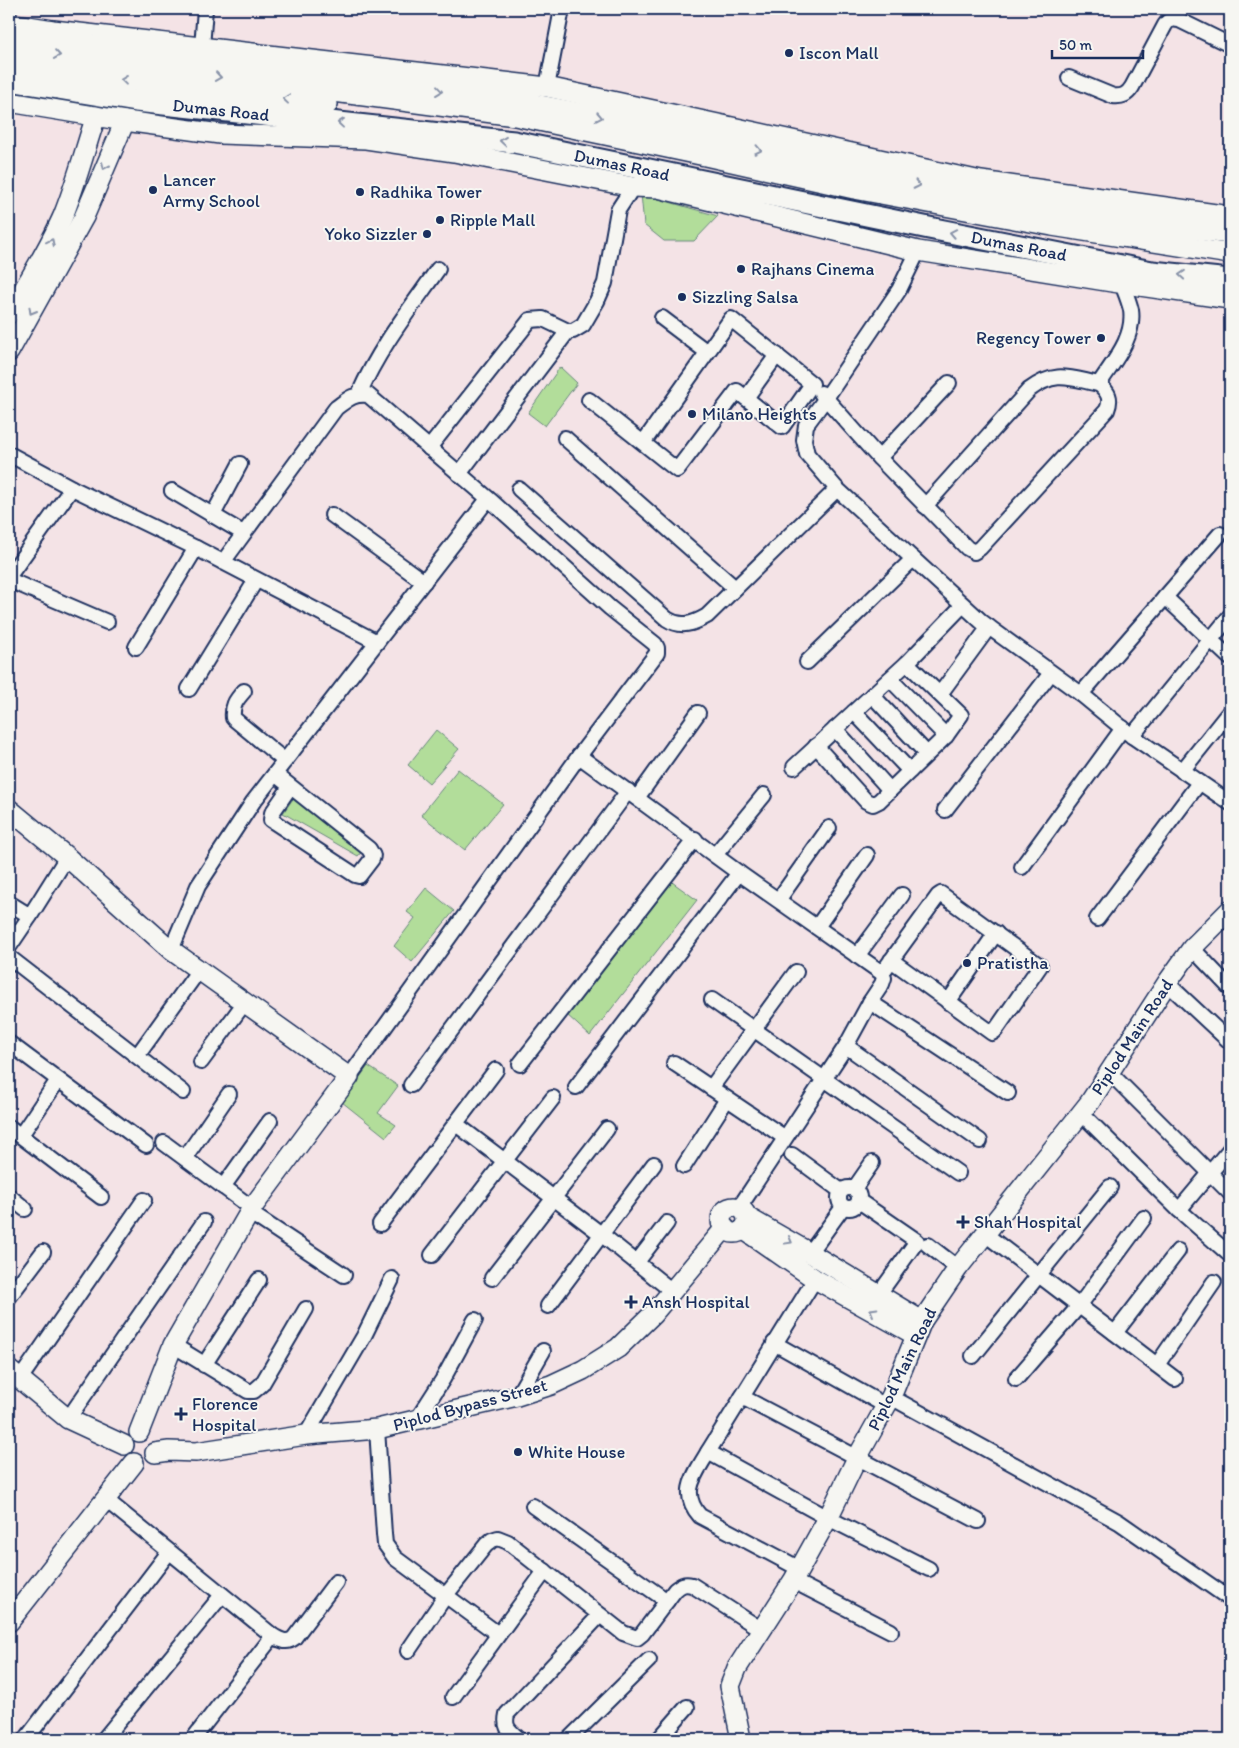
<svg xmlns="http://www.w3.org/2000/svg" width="1239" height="1748" viewBox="0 0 1239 1748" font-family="Itim,sans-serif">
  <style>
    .green { fill: #b2dd9a; stroke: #66867c }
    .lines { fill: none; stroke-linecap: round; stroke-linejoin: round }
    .street-casing { stroke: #1b2f5e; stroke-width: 18 }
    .secondary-casing { stroke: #1b2f5e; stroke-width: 22 }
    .primary-casing { stroke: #1b2f5e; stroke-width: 25 }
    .street { stroke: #f6f6f2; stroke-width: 14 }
    .secondary { stroke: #f6f6f2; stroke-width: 19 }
    .primary { stroke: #f6f6f2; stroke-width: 21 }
    .oneway { stroke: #8892a8 }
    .poi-dot { fill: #1b2f5e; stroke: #f6f6f2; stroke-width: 2 }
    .labels { text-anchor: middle; stroke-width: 4; stroke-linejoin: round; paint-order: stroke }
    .poi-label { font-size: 18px; fill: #1b2f5e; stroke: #f6f6f2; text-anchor: start }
    .street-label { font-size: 18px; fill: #1b2f5e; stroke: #f6f6f2 }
  </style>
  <rect width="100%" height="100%" fill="#f4e3e6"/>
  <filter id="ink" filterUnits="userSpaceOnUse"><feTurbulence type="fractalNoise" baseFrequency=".02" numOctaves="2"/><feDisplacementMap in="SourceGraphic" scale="10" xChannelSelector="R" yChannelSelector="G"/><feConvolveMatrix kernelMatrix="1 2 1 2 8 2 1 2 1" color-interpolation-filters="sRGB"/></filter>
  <g filter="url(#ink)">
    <g class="green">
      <polygon points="641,194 718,216 694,241 664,241 644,225"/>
      <polygon points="560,367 577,383 545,426 528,413"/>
      <polygon points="436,730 459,749 429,783 408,765"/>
      <polygon points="458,769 503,804 465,850 421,815"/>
      <polygon points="295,796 368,844 358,856 283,813"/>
      <polygon points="672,882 697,900 590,1036 566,1014"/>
      <polygon points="426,888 454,911 412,962 394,946 415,918 407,912"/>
      <polygon points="368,1066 398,1086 378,1113 396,1125 386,1137 342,1102"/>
    </g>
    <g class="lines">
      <g class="street-casing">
        <g id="street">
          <polyline points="202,47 205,9"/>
          <path d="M1069,78L1113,96C1122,97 1127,95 1132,87L1165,25C1169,19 1172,19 1179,20L1230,45"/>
          <polyline points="547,87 562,9"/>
          <polyline points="918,251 899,290 826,398 806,425 804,440 807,454 837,489 982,622 1081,694 1132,736 1230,803"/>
          <polyline points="662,318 707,352"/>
          <path d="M821,393L879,458L967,548L974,552L980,548L1107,410C1112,398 1108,392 1099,384"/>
          <path d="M359,394C379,348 410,309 438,269"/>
          <polyline points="746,398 777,355"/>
          <polyline points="589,400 677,470 737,391 782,427 812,384 731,319 643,443"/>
          <polyline points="565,438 735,588"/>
          <polyline points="429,448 530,320 543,319 568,331 573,331 583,325 597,301 605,283 618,210 633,187"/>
          <polyline points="9,454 72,488 196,548 377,642 488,499"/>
          <polyline points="879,458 949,383"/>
          <polyline points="459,474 568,331"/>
          <path d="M519,489L667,619C681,628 693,624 707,616L837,489"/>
          <polyline points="172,491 243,533"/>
          <path d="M925,506L1029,390C1056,370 1069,378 1099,384C1113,362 1135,338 1131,310C1129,301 1125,292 1122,284"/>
          <polyline points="213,515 240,464"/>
          <polyline points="332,515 424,582"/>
          <path d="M223,562L336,408C347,400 353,393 368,395L490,500L610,608L655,644L657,648V653L579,756L349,1077"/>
          <polyline points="9,576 72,488"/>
          <polyline points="9,580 107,622"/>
          <polyline points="1165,597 1230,658"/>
          <polyline points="136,647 196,548"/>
          <polyline points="807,662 913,559"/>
          <polyline points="890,679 946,736"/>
          <polyline points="189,689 256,580"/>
          <path d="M244,691C235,701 232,706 233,718L285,761"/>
          <polyline points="940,694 989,627"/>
          <polyline points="1081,694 1220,534"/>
          <polyline points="872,695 927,754"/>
          <polyline points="854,712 910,771"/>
          <polyline points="835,729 890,790"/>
          <polyline points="1132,736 1230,616"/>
          <polyline points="816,746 866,801 873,804 879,801 946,736 961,715 907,663"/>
          <polyline points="579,756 739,873 882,973 884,978 882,984 870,1002 846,1046 739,1208"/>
          <polyline points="794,767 907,663 963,605"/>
          <polyline points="1182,771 1230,711"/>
          <polyline points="275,774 369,849 373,856 372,859 359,876 355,875 271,820 272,813 290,787"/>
          <polyline points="637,798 698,713"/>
          <polyline points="945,810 1051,673"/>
          <polyline points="715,855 764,795"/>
          <polyline points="1022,867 1123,728"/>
          <polyline points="779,899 829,828"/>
          <polyline points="9,903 30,916"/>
          <polyline points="1097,919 1199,783"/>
          <polyline points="817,927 867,855"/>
          <polyline points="9,947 30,916 67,857"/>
          <polyline points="1192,948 1230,988"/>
          <polyline points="171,950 198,886 253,802 377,642"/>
          <polyline points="857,956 902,895"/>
          <polyline points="9,957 183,1092"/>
          <polyline points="882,973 938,896 941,894 1040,966 995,1031 992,1033 891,960"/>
          <polyline points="1167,983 1230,1042"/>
          <polyline points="712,1000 958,1173"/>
          <polyline points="870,1002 1008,1093"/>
          <polyline points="948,1002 996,933"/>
          <polyline points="9,1043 146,1145"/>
          <polyline points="846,1046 980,1141"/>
          <polyline points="137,1056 199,970"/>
          <polyline points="201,1062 245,1002"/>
          <polyline points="674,1063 784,1137"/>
          <polyline points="520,1064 695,839"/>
          <polyline points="1109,1072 1230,1193"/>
          <polyline points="411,1085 628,791"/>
          <polyline points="576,1087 739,873"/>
          <polyline points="711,1088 796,972"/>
          <polyline points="1082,1114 1179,1210 1230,1255"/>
          <polyline points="456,1124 601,1234 672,1291"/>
          <polyline points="9,1127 101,1197"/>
          <polyline points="21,1135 58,1080"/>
          <polyline points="164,1143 252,1208"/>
          <polyline points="792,1155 841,1191"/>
          <polyline points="185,1158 229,1094"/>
          <polyline points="684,1166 727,1099"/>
          <polyline points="223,1187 270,1121"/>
          <circle cx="849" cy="1198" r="10"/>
          <polyline points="854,1189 872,1163"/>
          <polyline points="9,1196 25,1209"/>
          <polyline points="859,1201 917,1241 879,1294"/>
          <polyline points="1179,1210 1230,1149"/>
          <polyline points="249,1212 344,1275"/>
          <polyline points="380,1224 496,1070"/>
          <polyline points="985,1234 1175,1379"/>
          <polyline points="928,1245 958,1268"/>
          <polyline points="810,1253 843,1207"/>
          <polyline points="432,1255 553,1098"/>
          <polyline points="637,1262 667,1223"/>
          <polyline points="492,1278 607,1129"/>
          <polyline points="9,1297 43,1252"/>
          <polyline points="548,1306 654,1164"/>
          <polyline points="1115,1333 1178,1251"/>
          <polyline points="774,1343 886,1406"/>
          <polyline points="173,1345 248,1391 254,1391 262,1384 306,1309"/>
          <polyline points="973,1356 1110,1187"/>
          <polyline points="204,1365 259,1280"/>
          <polyline points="1157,1365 1214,1282"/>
          <polyline points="20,1379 144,1200"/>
          <polyline points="1016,1379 1079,1306 1144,1218"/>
          <polyline points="517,1396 543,1351"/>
          <polyline points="742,1397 978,1521"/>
          <polyline points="891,1397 1119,1522 1230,1599"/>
          <polyline points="68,1419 204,1222"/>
          <polyline points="416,1421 443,1379 475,1320"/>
          <polyline points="377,1429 384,1534 385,1544 395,1558 498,1634"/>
          <polyline points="306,1435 364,1336 392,1279"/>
          <polyline points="708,1452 828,1518 929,1569"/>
          <path d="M105,1499L273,1636C281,1640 286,1644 294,1638L336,1582"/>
          <polyline points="533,1506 667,1601"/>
          <path d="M800,1569L700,1516C679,1492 695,1475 708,1452L815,1279"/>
          <polyline points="793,1581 891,1631"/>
          <path d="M408,1651L446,1595L486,1545L492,1540L498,1538L508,1542L623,1633L637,1638L642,1634L675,1590C681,1585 684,1583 692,1585L762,1630"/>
          <polyline points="453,1697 545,1571"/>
          <polyline points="26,1739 169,1552"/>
          <polyline points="104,1739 222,1595"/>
          <polyline points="193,1739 273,1636"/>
          <path d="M519,1739C509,1730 504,1728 507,1714L600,1615"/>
          <polyline points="569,1739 649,1660"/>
          <polyline points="659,1739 687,1707"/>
        </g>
      </g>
      <g class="secondary-casing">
        <g id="secondary">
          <polyline points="9,23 53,30 547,87 981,181 1230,216"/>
          <polyline points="9,49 515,116 705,156 854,189 1052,226 1230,254"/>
          <polyline points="9,65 217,92 328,104"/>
          <polyline points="9,102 125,121 220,134 366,139 454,152 633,187 658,188 918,251 1112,282 1230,299"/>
          <path d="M9,314C28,282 48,250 63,216C76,184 85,149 96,116"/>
          <polyline points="9,352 84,217 125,121"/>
          <polyline points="9,809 67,857 171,950 349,1077 252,1208 173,1345 139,1432"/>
          <circle cx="734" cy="1220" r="13"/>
          <polyline points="747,1217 810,1253 922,1321"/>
          <polyline points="743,1229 815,1279 915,1335"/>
          <polyline points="9,1370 68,1419 124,1445"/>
          <polyline points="155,1453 169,1451 196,1452 306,1435 377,1429 517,1396 551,1385 583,1370 618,1348 653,1314 725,1228"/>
          <polyline points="9,1622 134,1463"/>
          <polyline points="741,1739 730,1686 737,1668 793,1581 828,1518 857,1458 891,1397 922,1321 958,1268 1090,1102 1167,983 1192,948 1230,910"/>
        </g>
      </g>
      <g class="primary-casing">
        <g id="primary">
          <polyline points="9,35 514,101 685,134 932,188 1153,224 1230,233"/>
          <polyline points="9,80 136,101 514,142 929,228 1152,272 1230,280"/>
        </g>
      </g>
      <use href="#street" class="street"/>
      <use href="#secondary" class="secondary"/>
      <use href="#primary" class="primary"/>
    </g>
    <defs><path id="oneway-chevron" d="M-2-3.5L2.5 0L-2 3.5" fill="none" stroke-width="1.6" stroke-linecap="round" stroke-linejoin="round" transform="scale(1.25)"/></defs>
    <g class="oneway">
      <use href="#oneway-chevron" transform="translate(57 55) rotate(8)"/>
      <use href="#oneway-chevron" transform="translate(218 77) rotate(8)"/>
      <use href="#oneway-chevron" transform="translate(124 80) rotate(-173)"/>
      <use href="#oneway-chevron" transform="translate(439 91) rotate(7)"/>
      <use href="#oneway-chevron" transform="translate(286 99) rotate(-174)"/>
      <use href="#oneway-chevron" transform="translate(599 117) rotate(11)"/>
      <use href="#oneway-chevron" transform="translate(341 123) rotate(-174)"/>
      <use href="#oneway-chevron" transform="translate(503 141) rotate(-174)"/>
      <use href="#oneway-chevron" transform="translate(758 150) rotate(12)"/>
      <use href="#oneway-chevron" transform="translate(105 166) rotate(114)"/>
      <use href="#oneway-chevron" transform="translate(917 185) rotate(12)"/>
      <use href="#oneway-chevron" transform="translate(953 233) rotate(-169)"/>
      <use href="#oneway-chevron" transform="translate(51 242) rotate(-64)"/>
      <use href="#oneway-chevron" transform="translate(1182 275) rotate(-175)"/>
      <use href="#oneway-chevron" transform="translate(32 311) rotate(120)"/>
      <use href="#oneway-chevron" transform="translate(789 1241) rotate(29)"/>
      <use href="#oneway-chevron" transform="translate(873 1311) rotate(-150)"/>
    </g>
  </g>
  <g class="poi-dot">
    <circle cx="789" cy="53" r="5"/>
    <circle cx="153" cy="190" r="5"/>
    <circle cx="360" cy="192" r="5"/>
    <circle cx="440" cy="220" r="5"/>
    <circle cx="427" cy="234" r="5"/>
    <circle cx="741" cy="269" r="5"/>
    <circle cx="682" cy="297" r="5"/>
    <circle cx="1101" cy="338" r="5"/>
    <circle cx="692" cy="414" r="5"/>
    <circle cx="967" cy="963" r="5"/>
    <path d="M960.5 1214.5h5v5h5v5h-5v5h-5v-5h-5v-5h5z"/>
    <path d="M628.5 1294.5h5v5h5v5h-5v5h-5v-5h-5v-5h5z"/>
    <path d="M178.5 1406.5h5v5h5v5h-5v5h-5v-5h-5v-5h5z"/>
    <circle cx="518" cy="1452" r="5"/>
  </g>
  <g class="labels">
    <g class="poi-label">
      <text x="799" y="59">Iscon Mall</text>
      <text x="163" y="186">Lancer<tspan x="163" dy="21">Army School</tspan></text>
      <text x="370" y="198">Radhika Tower</text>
      <text x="450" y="226">Ripple Mall</text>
      <text x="417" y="240" text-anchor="end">Yoko Sizzler</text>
      <text x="751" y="275">Rajhans Cinema</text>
      <text x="692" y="303">Sizzling Salsa</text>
      <text x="1091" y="344" text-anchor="end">Regency Tower</text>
      <text x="702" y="420">Milano Heights</text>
      <text x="977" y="969">Pratistha</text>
      <text x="974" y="1228">Shah Hospital</text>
      <text x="642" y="1308">Ansh Hospital</text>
      <text x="192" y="1410">Florence<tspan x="192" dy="21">Hospital</tspan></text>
      <text x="528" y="1458">White House</text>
    </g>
    <g class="street-label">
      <text transform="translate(221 110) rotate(6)" y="6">Dumas Road</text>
      <text transform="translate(622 165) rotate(12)" y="6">Dumas Road</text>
      <text transform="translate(1019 246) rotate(11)" y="6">Dumas Road</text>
      <text transform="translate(1132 1037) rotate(-57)" y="6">Piplod Main Road</text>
      <text transform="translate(902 1369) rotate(-64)" y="6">Piplod Main Road</text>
      <text transform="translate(470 1405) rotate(-15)" y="6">Piplod Bypass Street</text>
    </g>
  </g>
  <rect width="1239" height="1748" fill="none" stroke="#f6f6f2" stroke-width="30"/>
  <rect x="15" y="15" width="1209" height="1718" fill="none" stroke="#1b2f5e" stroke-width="2" filter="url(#ink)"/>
  <path d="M1052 50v8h91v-8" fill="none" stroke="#1b2f5e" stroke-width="2.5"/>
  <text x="1059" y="50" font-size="15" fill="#1b2f5e" stroke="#f6f6f2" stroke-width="4" paint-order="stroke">50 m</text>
</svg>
